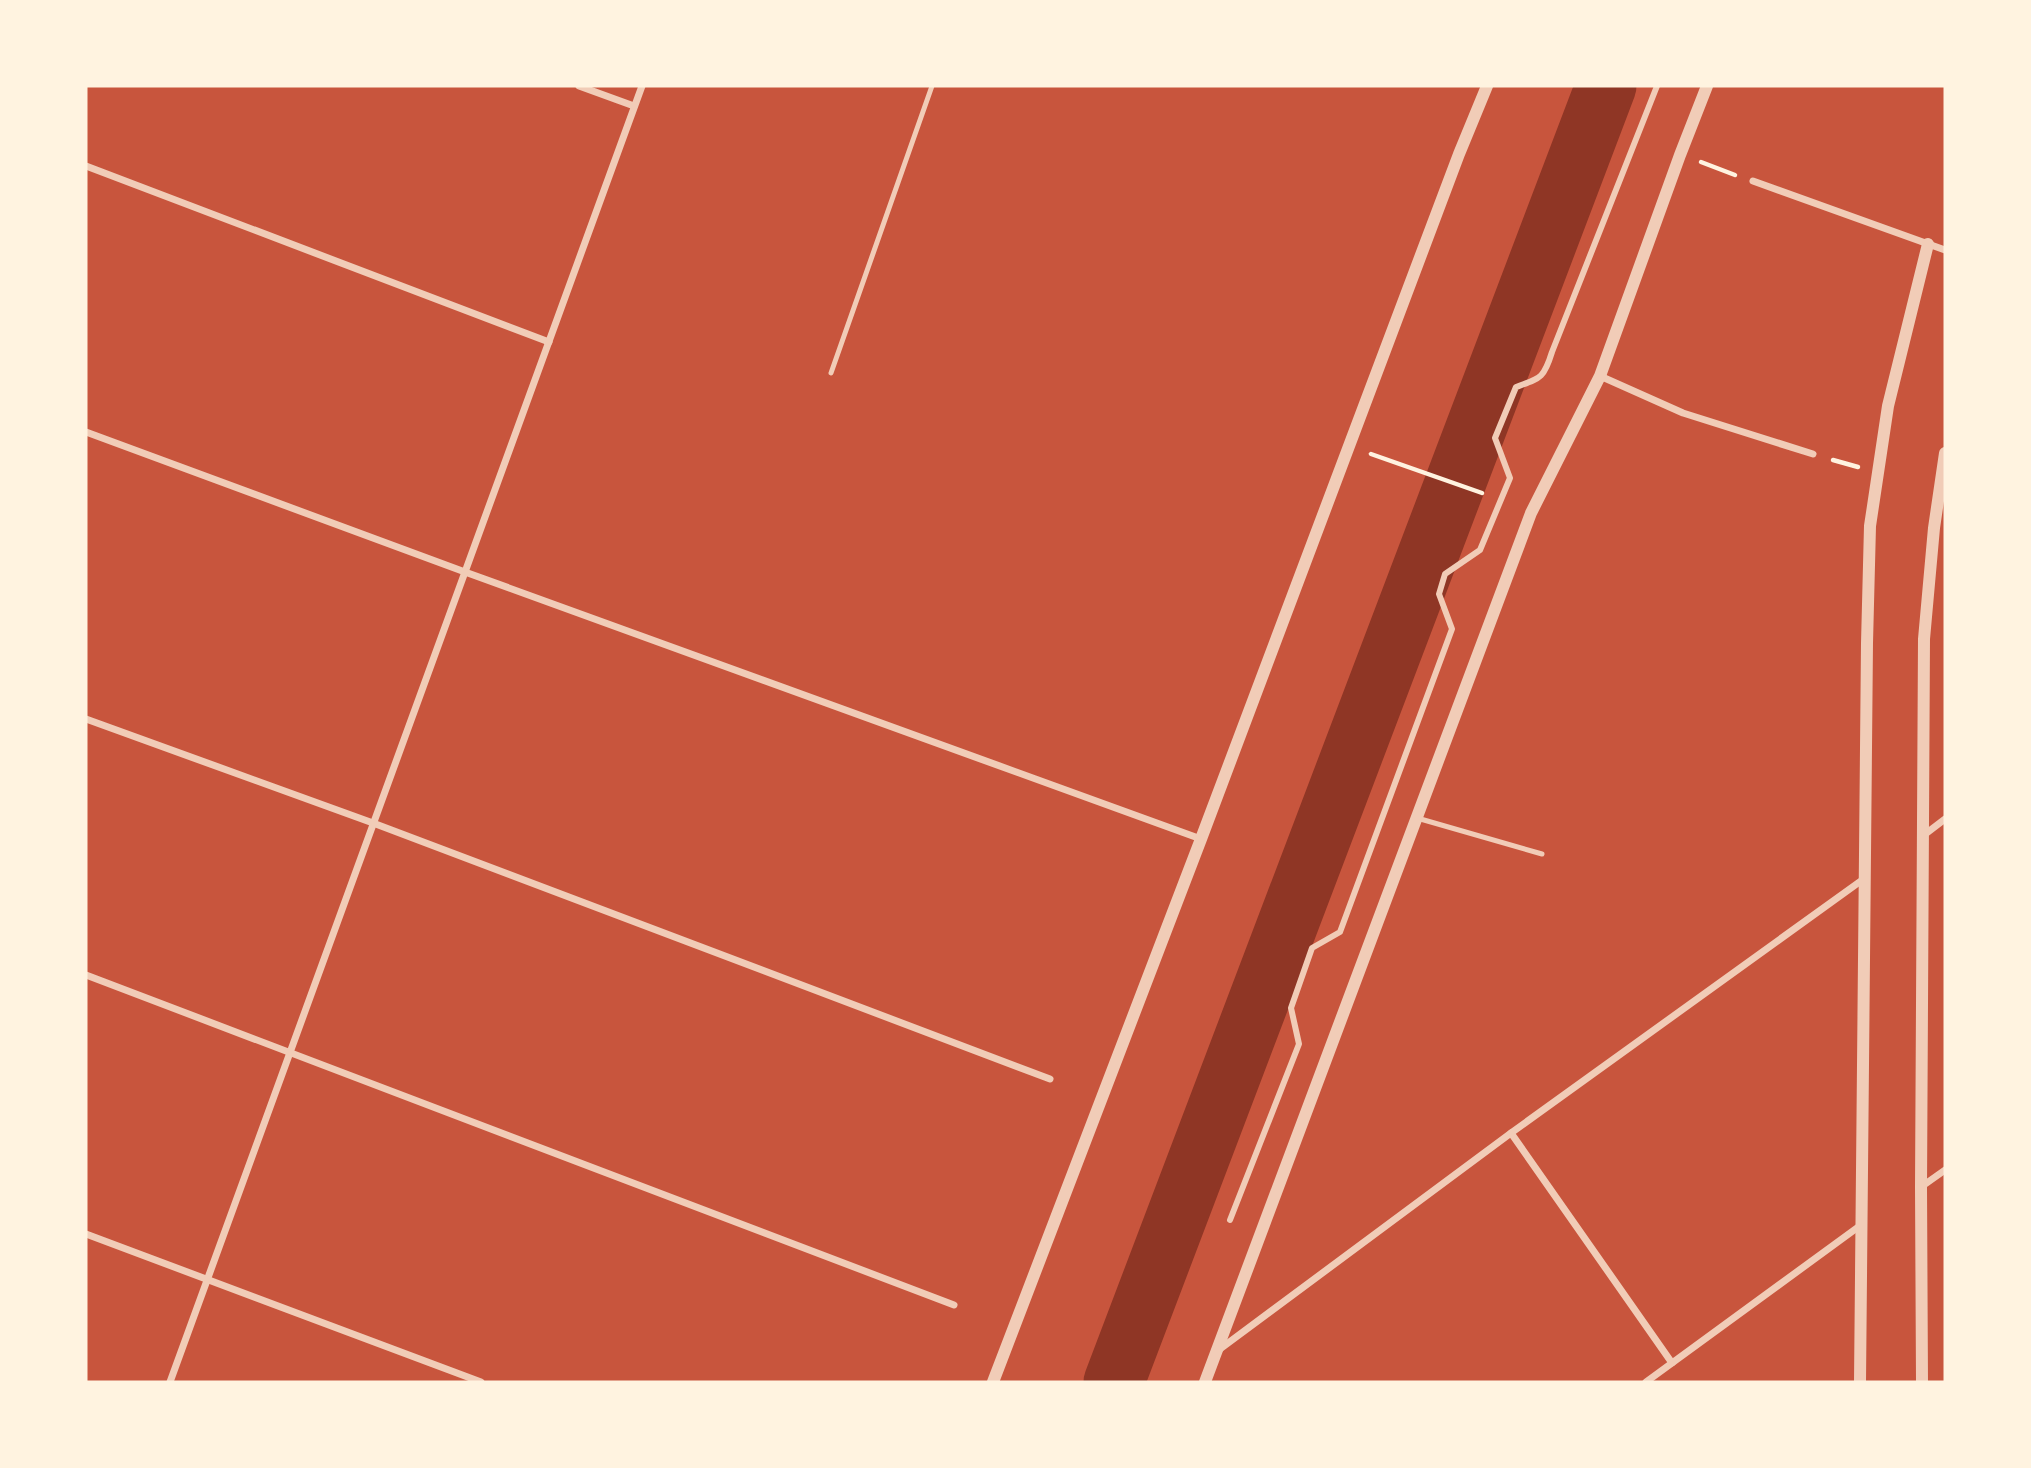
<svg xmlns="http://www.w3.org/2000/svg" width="2031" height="1468" viewBox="0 0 2031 1468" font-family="Poppins,sans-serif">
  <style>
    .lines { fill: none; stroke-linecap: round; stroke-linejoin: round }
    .river { stroke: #8f3625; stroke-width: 61 }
    .path { stroke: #fff3e0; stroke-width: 4.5 }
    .service { stroke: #f1ccb7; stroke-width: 5 }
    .pedestrian { stroke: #f1ccb7; stroke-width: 6 }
    .minor { stroke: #f1ccb7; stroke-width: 7 }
    .tertiary { stroke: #f1ccb7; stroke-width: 12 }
  </style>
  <rect width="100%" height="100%" fill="#c8553d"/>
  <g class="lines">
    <polyline class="river" points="1114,1382 1606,86"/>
    <g class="path">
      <polyline points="1701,162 1735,175"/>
      <polyline points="1371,454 1482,493"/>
      <polyline points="1833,460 1858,467"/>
    </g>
    <g class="service">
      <polyline points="831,373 932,86"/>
      <polyline points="1417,818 1542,854"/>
    </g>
    <path class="pedestrian" d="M1230,1220L1299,1044L1291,1008L1312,948L1340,932L1452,629L1439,594L1445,574L1480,550L1510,478L1495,438L1516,387C1541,378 1544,378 1552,352L1657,86"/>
    <g class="minor">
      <polyline points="579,86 634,106"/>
      <polyline points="86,166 549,342"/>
      <polyline points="1753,181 1945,250"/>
      <polyline points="1600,376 1683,413 1813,454"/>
      <polyline points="86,432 465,572 1201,839"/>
      <polyline points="86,719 373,823 1050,1079"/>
      <polyline points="1924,835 1945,819"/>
      <polyline points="86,975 954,1305"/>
      <polyline points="1511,1133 1672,1363"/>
      <polyline points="1921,1187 1945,1170"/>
      <polyline points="86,1234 481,1382"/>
      <polyline points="1220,1349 1511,1133 1865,878"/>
      <polyline points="170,1382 642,86"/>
      <polyline points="1646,1382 1861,1225"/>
    </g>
    <g class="tertiary">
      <polyline points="993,1382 1201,839 1459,154 1487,86"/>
      <polyline points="1205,1382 1531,513 1600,376 1680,155 1707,86"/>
      <polyline points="1860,1382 1867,643 1870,526 1888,406 1928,244"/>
      <polyline points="1922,1382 1921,1187 1924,639 1934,528 1945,453"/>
    </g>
  </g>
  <rect width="2031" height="1468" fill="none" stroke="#fff3e0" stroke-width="175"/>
</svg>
